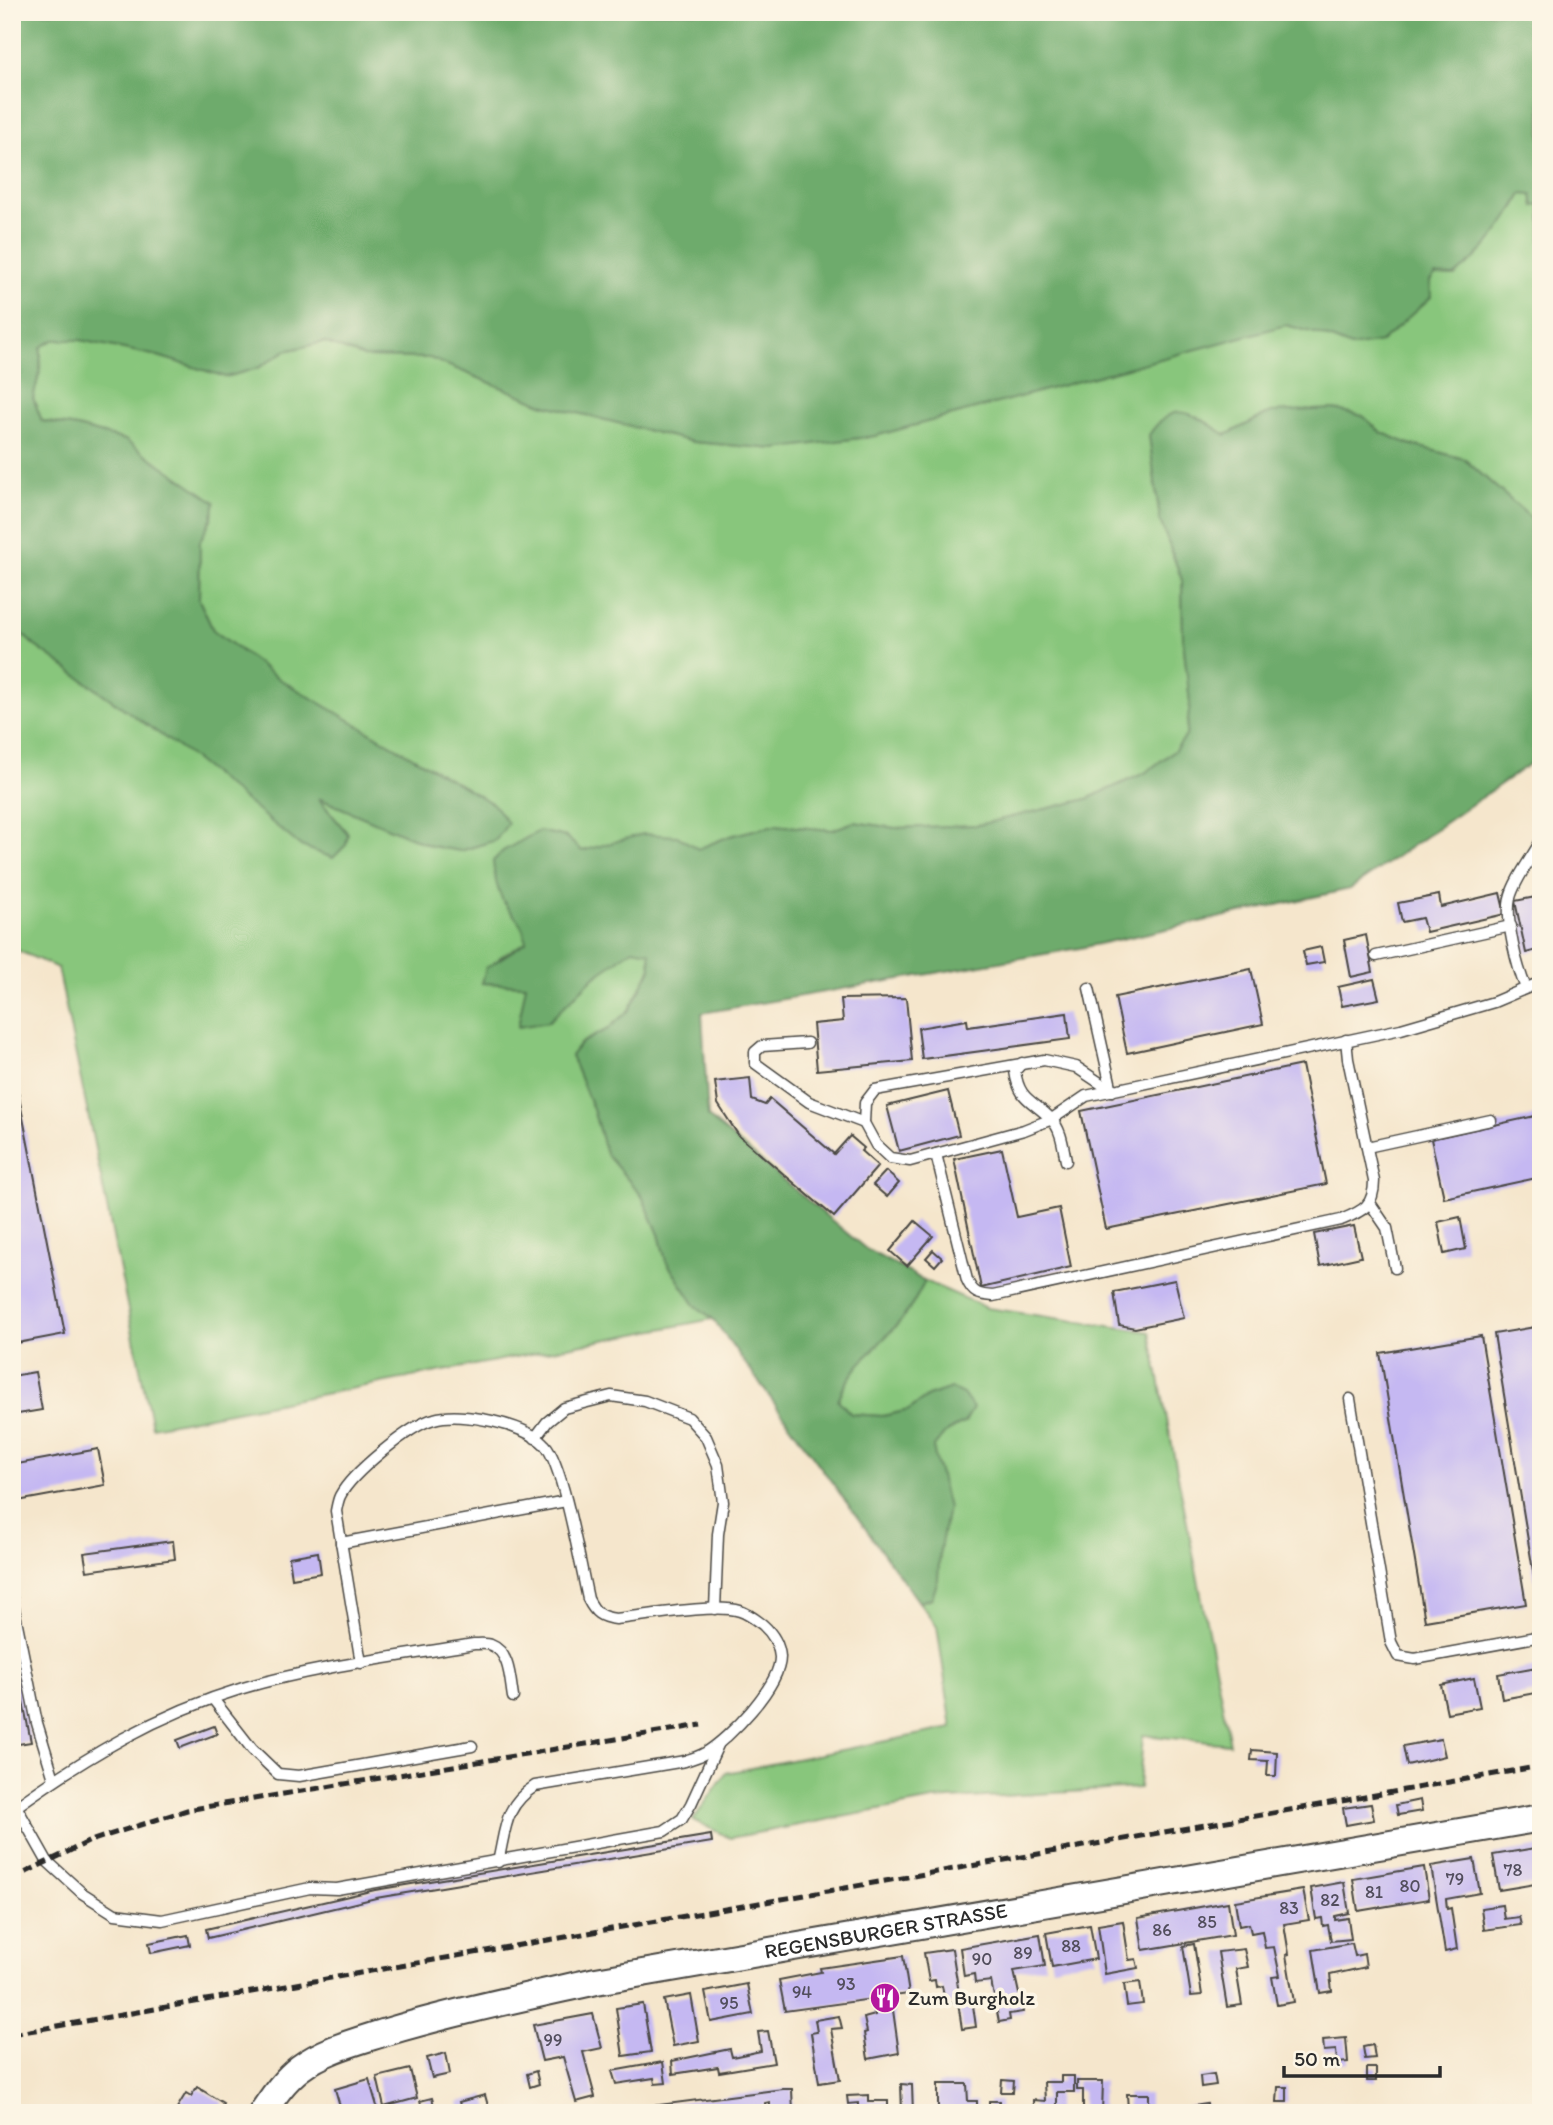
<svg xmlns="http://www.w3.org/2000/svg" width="1553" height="2125" viewBox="0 0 1553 2125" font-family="Itim,sans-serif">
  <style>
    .green { fill: #88c67c; stroke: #5a7854; stroke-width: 2 }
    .forest { fill: #6eab6c; stroke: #4c6b4c; stroke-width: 2 }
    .building { fill: #c5b8f2 }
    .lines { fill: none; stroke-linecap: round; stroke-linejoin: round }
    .service-casing { stroke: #494743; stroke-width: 13 }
    .secondary-casing { stroke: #494743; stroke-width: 30 }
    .service { stroke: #fff; stroke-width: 10 }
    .secondary { stroke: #fff; stroke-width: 26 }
    .rail { stroke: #2b2b2b; stroke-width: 5; stroke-dasharray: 10 5; stroke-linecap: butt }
    .labels { text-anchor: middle; stroke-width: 7; stroke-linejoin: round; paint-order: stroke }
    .number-label { font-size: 18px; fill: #524e5d }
    .street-label { font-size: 21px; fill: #2b2b2b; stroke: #fcf5e5 }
    .poi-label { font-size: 21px; fill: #2b2b2b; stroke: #fcf5e5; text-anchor: start }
  </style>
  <rect width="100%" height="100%" fill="#fcf5e5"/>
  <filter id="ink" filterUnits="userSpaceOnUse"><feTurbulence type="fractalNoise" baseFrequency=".0143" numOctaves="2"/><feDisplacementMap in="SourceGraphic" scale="14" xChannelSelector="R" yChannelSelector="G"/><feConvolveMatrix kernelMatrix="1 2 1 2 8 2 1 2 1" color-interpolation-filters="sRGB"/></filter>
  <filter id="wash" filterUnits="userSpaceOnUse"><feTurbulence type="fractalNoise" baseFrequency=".00686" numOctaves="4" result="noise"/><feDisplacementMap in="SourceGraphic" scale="28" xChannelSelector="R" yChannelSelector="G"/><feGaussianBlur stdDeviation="1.57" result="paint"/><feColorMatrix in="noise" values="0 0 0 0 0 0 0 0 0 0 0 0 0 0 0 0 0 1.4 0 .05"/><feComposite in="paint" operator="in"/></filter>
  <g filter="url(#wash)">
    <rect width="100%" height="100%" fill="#f5e6cc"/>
    <g class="green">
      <polygon points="1522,194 1532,195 1534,206 1541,205 1541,527 1464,459 1409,444 1380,432 1363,416 1271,412 1226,435 1197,416 1149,435 1160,520 1182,580 1183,639 1190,703 1186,736 1174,751 1145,773 1087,799 978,825 895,828 854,822 832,830 774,825 730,836 698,849 677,836 605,845 582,851 566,837 539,831 503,851 493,861 503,900 525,930 526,942 500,957 482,983 527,985 518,1026 548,1022 594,977 634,948 650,952 651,969 629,1010 608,1029 581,1043 571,1056 593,1109 606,1154 642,1196 659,1234 666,1261 695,1305 713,1319 152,1427 58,968 12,948 12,624 34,645 188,754 348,834 317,797 431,846 461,851 496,840 507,822 493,804 279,679 213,630 199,600 200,541 212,517 125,440 77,427 42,421 33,398 40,371 41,347 53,340 80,340 158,356 226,377 258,368 285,351 324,342 364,357 430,358 542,404 693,442 775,449 875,436 1286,325 1319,334 1351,347 1431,288 1430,281 1435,275 1455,276 1516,206"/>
      <path d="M925,1281L987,1308L1150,1332L1230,1744L1143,1735L1139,1788L933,1800L730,1838L693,1820L726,1773L952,1728L937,1626L919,1602L932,1598C945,1558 942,1490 933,1448L945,1433L965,1422L928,1396L909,1410L883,1416L851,1414L838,1400C854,1362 876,1349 902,1319C912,1307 918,1295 925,1281Z"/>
    </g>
    <g class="forest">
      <path d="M12,12H1541V205L1534,206L1532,195L1522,194C1504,227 1484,253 1454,276L1435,275L1430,281L1431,297L1381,342L1351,347L1319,334L1286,325L875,436L775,449L693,442L542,404L430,358L364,357L324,342L285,351L258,368L226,377L158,356L80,340H53L41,347L40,371L33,398L42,421L77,427L125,440L215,502L212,517L200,541L199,600L213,630L279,679L493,804L508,823L496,840L460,851L431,846L318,798L348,834L346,845L333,858L301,846L188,754L34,645L12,624Z"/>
      <path d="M1333,409L1363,416L1380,432L1409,444L1464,459L1541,527V756L1350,889L1080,948L702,1013L708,1117L866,1249L925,1281C918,1295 912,1307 902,1319C879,1346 851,1366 838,1400L851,1414L883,1416L909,1410L928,1396L951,1388L963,1394L973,1408L965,1422L945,1433L933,1448L948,1508L940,1549L938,1580L932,1598L919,1602L713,1319L695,1305L666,1261L659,1234L642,1196L606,1154L593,1109L571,1056L581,1043L608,1029L629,1010L651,969L650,952L633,949L594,977L548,1022L518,1027L526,985L482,983L486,968L526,942C525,922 511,915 502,899C496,886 494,875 493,861L503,851L539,831L566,837L582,851L643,834L677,836L698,849L730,836L774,825L832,830L854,822L895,828L978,825L1087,799L1145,773L1174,751L1186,736L1190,703L1183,639L1182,580L1160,520L1149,435C1175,396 1194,415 1226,435L1271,412Z"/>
    </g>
    <g id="blocks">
      <g class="building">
        <polygon points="1500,893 1505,914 1426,932 1422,918 1402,922 1398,903 1439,895 1441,907"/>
        <polygon points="1541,896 1541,949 1526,953 1515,901"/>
        <polygon points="1366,935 1373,972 1351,977 1344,940"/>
        <polygon points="1321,947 1324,962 1306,965 1303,951"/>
        <polygon points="1251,969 1263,1024 1127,1053 1115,997"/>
        <polygon points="1374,979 1379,999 1342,1006 1338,987"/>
        <polygon points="906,998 912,1061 817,1070 813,1024 843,1021 841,999"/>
        <polygon points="1067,1013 1070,1039 922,1059 918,1028 967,1020 968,1027"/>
        <polygon points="12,1061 65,1334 12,1344"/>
        <polygon points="1302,1065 1326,1184 1106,1229 1081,1111"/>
        <polygon points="750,1078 752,1100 765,1105 770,1099 834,1154 850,1136 864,1148 861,1151 878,1166 834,1217 739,1136 718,1104 715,1082"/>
        <polygon points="948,1091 959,1135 899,1151 887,1106"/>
        <polygon points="1535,1116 1541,1145 1541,1177 1444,1198 1431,1139"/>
        <polygon points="1002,1149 1017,1217 1059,1208 1071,1267 981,1288 954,1159"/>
        <polygon points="886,1171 899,1183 887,1197 873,1185"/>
        <polygon points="1460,1217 1466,1249 1444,1254 1438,1222"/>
        <polygon points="915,1221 933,1236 907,1266 890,1251"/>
        <polygon points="1354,1226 1361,1257 1320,1266 1314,1234"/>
        <polygon points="933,1250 942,1258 935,1266 926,1258"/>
        <polygon points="1175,1280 1184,1318 1135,1328 1119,1325 1114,1292"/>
        <polygon points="1541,1326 1541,1601 1538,1601 1494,1334"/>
        <polygon points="1481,1336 1526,1604 1425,1621 1380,1353"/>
        <polygon points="35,1372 42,1410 12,1415 12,1376"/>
        <polygon points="98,1449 105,1485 12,1502 12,1465"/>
        <polygon points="173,1541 175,1559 87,1571 84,1553"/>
        <polygon points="318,1552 321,1573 292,1578 289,1557"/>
        <polygon points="12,1645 31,1742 12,1745"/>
        <polygon points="1537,1667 1541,1692 1502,1699 1498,1674"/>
        <polygon points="1474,1678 1480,1707 1447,1713 1441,1685"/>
        <polygon points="214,1726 217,1734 180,1748 177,1740"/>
        <polygon points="1441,1739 1445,1756 1407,1765 1403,1746"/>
        <polygon points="1252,1750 1277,1752 1276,1776 1267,1776 1268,1761 1251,1760"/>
        <polygon points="1420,1800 1422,1811 1398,1815 1396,1805"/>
        <polygon points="1371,1804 1374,1820 1346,1825 1343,1808"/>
        <polygon points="711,1835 712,1842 376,1898 208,1938 206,1929 375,1890"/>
        <polygon points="1541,1847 1541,1883 1499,1890 1493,1855"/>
        <polygon points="1474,1859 1480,1893 1446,1899 1447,1909 1451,1908 1457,1949 1445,1952 1431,1866"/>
        <polygon points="1424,1867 1429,1899 1358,1911 1353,1879"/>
        <polygon points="1344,1882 1349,1913 1335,1916 1335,1920 1348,1918 1351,1939 1331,1941 1328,1925 1323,1926 1322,1918 1316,1919 1311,1888"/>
        <polygon points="1303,1890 1309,1920 1284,1924 1289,1954 1286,1955 1294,2002 1277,2005 1272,1977 1280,1976 1274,1947 1265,1948 1262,1931 1251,1933 1249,1924 1239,1926 1235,1901"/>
        <polygon points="1228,1902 1233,1935 1143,1950 1138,1918"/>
        <polygon points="1502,1905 1504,1919 1519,1917 1521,1925 1484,1930 1481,1908"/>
        <polygon points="1123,1921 1129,1960 1136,1959 1138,1968 1105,1974 1098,1925"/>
        <polygon points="1090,1925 1096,1959 1052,1967 1046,1933"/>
        <polygon points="1040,1934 1045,1966 1014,1971 1023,2012 1009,2014 1010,2020 999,2022 991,1981 975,1983 974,1974 964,1976 960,1948"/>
        <polygon points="188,1935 190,1945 151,1953 149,1943"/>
        <polygon points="1352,1943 1355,1956 1364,1954 1366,1967 1330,1975 1332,1991 1320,1993 1313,1950"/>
        <polygon points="1194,1944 1202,1995 1191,1996 1183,1946"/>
        <polygon points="952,1949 960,2000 972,1998 976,2027 962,2029 958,2002 946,2004 942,1986 936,1987 935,1980 929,1981 924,1953"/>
        <polygon points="1244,1949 1248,1967 1236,1969 1242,2005 1227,2007 1218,1952"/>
        <polygon points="903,1956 909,1994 785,2011 779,1980 821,1972 820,1968"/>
        <polygon points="1140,1982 1143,2004 1127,2006 1124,1984"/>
        <polygon points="747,1984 753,2014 711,2022 705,1992"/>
        <polygon points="691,1995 699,2041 673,2046 664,2000"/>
        <polygon points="892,2003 899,2053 868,2059 864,2033 867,2032 864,2018 875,2015 873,2006"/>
        <polygon points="643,2004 651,2052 623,2056 616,2008"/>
        <polygon points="593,2014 602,2048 583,2052 595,2097 576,2102 563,2057 542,2061 533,2025"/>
        <polygon points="839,2016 842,2028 831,2029 840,2080 819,2083 811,2033 817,2032 815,2020"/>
        <polygon points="768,2031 774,2063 719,2072 718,2067 673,2074 672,2061 730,2049 732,2057 761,2051 758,2032"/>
        <polygon points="1346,2038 1348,2062 1337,2063 1336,2050 1324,2051 1323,2040"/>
        <polygon points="1373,2045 1375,2058 1365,2059 1363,2047"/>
        <polygon points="446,2053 450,2074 432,2078 427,2058"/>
        <polygon points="663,2062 666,2083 655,2084 654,2078 616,2084 612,2071"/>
        <rect x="1367" y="2068" width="9" height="13"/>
        <polygon points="410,2069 417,2098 384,2107 377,2077"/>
        <polygon points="536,2071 539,2084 530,2087 527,2074"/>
        <polygon points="1214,2074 1216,2085 1201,2087 1200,2076"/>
        <polygon points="1061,2076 1074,2076 1074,2092 1057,2092 1057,2113 1033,2113 1033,2100 1045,2101 1044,2082 1061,2082"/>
        <polygon points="369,2079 379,2113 342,2113 335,2089"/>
        <polygon points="1002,2080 1014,2081 1013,2092 1001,2092"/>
        <polygon points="1077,2081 1103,2081 1102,2113 1083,2113 1083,2090 1077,2090"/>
        <polygon points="901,2084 912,2085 913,2113 902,2113"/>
        <polygon points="938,2084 967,2084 968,2101 977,2101 977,2113 938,2113"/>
        <polygon points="197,2087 223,2103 217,2113 174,2113 186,2093 191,2096"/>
        <polygon points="1278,2087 1287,2087 1287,2102 1277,2102"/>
        <polygon points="783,2089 792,2089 793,2113 770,2113 770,2102 765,2103 765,2113 721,2113 721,2109 684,2113 644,2113 643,2107"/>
        <polygon points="1127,2094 1149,2094 1149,2113 1128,2110"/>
        <polygon points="485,2095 490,2113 462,2113 459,2102"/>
        <polygon points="869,2095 869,2101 888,2101 888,2113 858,2113 858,2103 848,2104 847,2096"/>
        <polygon points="432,2098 435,2109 423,2112 420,2101"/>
        <rect x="989" y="2101" width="11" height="12"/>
        <polygon points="1207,2104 1208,2113 1188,2113 1187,2107"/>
      </g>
    </g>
  </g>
  <g filter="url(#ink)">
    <use href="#blocks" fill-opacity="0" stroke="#494743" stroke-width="2"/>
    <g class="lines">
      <g class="service-casing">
        <g id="service">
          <polyline points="1376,956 1511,926"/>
          <polyline points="1089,988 1112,1091"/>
          <path d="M1526,988C1517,967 1505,921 1510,898C1514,881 1532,857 1541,841"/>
          <polyline points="807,1043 762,1046 755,1052 755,1063 809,1102 864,1123"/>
          <path d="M1022,1063L1015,1071C1019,1101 1033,1100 1051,1119C1062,1130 1063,1147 1066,1161"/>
          <polyline points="1112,1091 1076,1067 1044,1060 875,1090 865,1103 864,1123 876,1145 890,1158 910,1161 1024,1130 1052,1119 1086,1096 1401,1029 1494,1002 1541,982"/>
          <polyline points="1367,1147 1491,1120"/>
          <path d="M936,1154L967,1280C973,1294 979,1295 993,1296L1341,1220C1362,1211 1374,1207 1374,1181L1348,1059L1346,1040"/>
          <polyline points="1370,1203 1387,1228 1395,1268"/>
          <polyline points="1350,1399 1391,1642 1398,1656 1415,1659 1541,1636"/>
          <polyline points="535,1438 547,1422 564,1408 611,1396 645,1401 689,1418 706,1437 718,1465 723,1502 718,1534 715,1609"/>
          <polyline points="341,1543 566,1501"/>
          <polyline points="12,1599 37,1723 54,1779"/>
          <path d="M361,1663L336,1511C337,1506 338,1500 340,1496C351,1474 410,1425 434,1419C461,1411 526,1424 545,1445C563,1464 581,1568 588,1599C595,1613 600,1617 616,1619C644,1616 716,1603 740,1611C749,1614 755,1619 763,1625C772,1633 779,1644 780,1657C780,1686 729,1739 705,1753C699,1757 692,1758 685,1761L535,1786C504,1806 506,1828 498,1862"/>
          <polyline points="213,1699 252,1749 278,1774 299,1776 472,1746"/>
          <polyline points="12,1803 16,1806 47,1861 82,1893 115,1914 162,1920 310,1888 337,1889 664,1831 682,1819 691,1804 718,1745"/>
          <path d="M13,1809C85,1757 157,1714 243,1688C318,1666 397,1657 474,1644C479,1644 487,1643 491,1645C510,1652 510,1680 513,1697"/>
        </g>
      </g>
      <g class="secondary-casing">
        <g id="secondary">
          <path id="s1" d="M262,2113C273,2097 284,2080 300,2068C324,2050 355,2042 383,2033C453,2012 525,1997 596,1981L1541,1818"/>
        </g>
      </g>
      <use href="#service" class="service"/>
      <use href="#secondary" class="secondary"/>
      <g class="rail">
        <polyline points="12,1879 90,1841 187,1810 701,1725"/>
        <polyline points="12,2034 1541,1766"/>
      </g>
    </g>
  </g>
  <defs>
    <g id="restaurant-disc" transform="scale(1.575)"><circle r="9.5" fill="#b5179e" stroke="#fcf5e5"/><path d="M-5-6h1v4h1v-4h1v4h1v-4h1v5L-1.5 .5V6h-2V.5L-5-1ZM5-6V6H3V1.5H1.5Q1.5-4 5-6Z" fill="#fff"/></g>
  </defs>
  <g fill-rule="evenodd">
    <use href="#restaurant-disc" x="885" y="1998"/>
  </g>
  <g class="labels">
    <g class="number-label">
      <text x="1513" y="1876">78</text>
      <text x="1455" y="1885">79</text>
      <text x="1410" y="1892">80</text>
      <text x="1374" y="1898">81</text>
      <text x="1330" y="1906">82</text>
      <text x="1289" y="1914">83</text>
      <text x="1207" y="1928">85</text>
      <text x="1162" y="1936">86</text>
      <text x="1071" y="1952">88</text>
      <text x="1023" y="1959">89</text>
      <text x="982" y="1965">90</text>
      <text x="846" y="1990">93</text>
      <text x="802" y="1998">94</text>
      <text x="729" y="2009">95</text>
      <text x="553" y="2046">99</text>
    </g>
    <g class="street-label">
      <text dy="7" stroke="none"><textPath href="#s1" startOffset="663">REGENSBURGER STRASSE</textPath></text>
    </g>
    <g class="poi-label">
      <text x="908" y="2005">Zum Burgholz</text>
    </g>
  </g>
  <rect width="1553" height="2125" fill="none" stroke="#fcf5e5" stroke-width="42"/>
  <path d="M1284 2066v10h156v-10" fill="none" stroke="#2b2b2b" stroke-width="3.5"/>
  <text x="1294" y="2066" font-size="21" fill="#2b2b2b" stroke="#fcf5e5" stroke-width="5" paint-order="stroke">50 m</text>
</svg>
